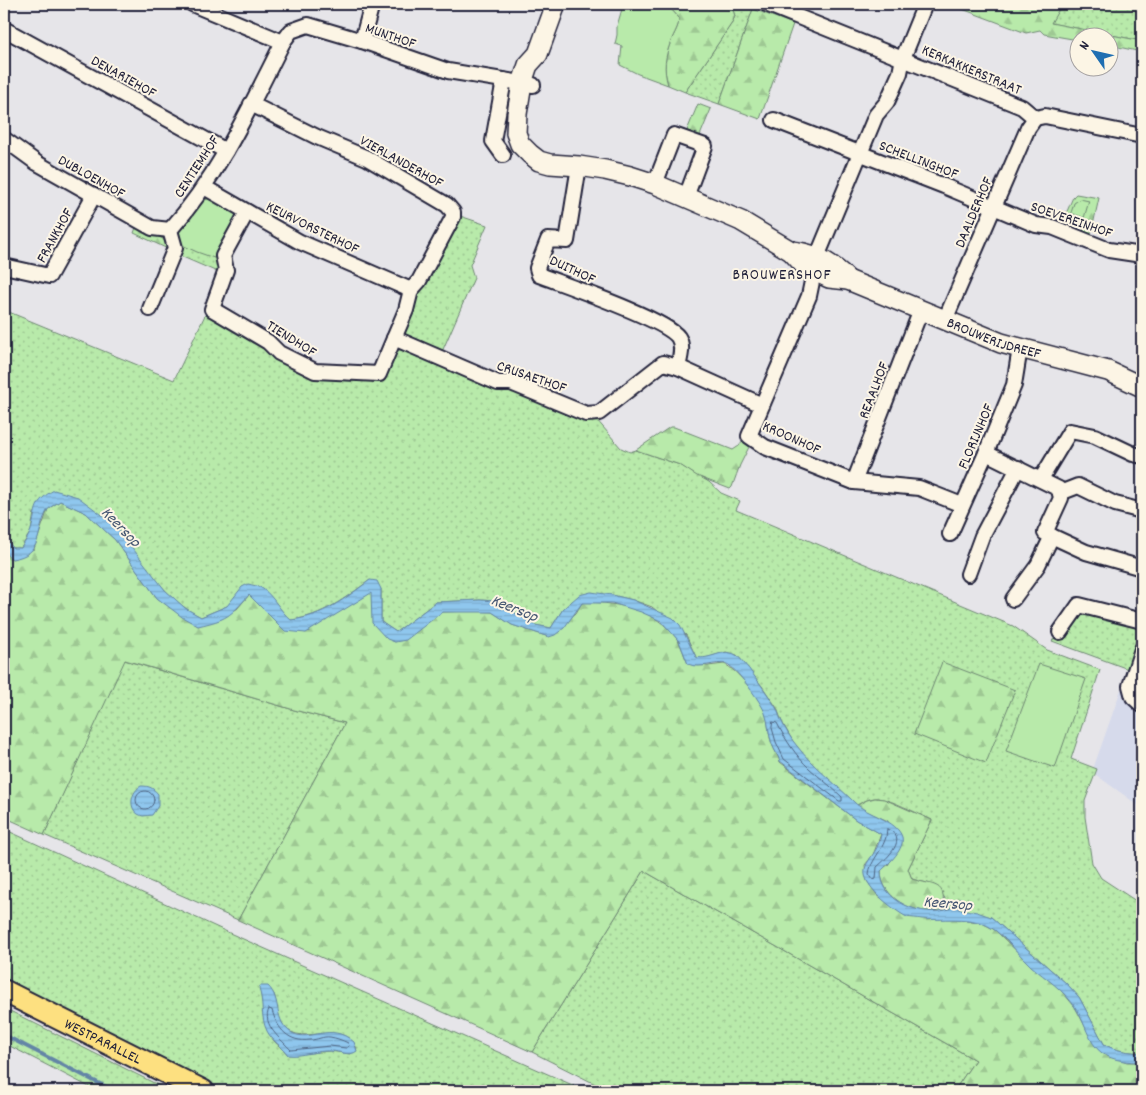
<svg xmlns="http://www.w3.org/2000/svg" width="1146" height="1095" viewBox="0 0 1146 1095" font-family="Dekko,sans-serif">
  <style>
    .built { fill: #d6daeb }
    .grass { fill: url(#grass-dots); stroke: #6d8672; fill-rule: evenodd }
    .forest { fill: url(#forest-firs); stroke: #6d8672 }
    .park { fill: #b8eaaa; stroke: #6d8672 }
    .water { fill: url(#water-rules); stroke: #6385a6 }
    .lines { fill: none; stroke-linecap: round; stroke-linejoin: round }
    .shore { stroke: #4e6483; stroke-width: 1 }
    .stream { stroke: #6385a6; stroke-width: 4 }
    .street-casing { stroke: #22223b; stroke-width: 18 }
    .secondary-casing { stroke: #22223b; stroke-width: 22 }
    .primary-casing { stroke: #22223b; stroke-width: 25 }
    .street { stroke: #fcf5e5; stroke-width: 14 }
    .secondary { stroke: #fcf5e5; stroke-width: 19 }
    .primary { stroke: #fde080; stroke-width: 21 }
    .labels { text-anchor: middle; stroke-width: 4; stroke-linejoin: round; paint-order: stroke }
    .street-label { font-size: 15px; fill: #22223b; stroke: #fcf5e5 }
    .neighbourhood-label { font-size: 16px; letter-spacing: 1px; fill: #22223b; stroke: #fcf5e5 }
    .water-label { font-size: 16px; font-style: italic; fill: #435471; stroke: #fcf5e5 }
  </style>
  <defs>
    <pattern id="grass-dots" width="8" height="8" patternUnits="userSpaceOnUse" patternTransform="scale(1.25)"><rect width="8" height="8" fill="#b8eaaa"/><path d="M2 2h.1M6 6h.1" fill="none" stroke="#9ec893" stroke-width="1.8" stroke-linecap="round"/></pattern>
    <pattern id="forest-firs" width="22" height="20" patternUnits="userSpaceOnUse" patternTransform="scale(1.25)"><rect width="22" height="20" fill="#b8eaaa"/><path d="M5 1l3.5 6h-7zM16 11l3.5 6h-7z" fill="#9ec893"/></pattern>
    <pattern id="water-rules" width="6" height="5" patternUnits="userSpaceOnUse" patternTransform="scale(1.25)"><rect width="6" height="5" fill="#8fc7ee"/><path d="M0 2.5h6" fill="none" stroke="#7babcd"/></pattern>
  </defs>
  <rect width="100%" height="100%" fill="#e6e5e9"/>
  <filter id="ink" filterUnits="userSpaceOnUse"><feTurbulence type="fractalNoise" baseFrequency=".02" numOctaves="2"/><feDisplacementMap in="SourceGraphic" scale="10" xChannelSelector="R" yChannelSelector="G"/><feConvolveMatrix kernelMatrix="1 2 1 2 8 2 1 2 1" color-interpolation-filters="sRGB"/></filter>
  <g filter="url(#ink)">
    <polygon class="built" points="1142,620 1142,808 1092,772 1124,681"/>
    <g class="grass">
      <polygon points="731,4 753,9 719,104 685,92 732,23 735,16"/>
      <polygon points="1062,4 1142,4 1142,41 1050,23"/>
      <polygon points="213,195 239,212 222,274 178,255 176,230 205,196"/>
      <polygon points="457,215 487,225 470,265 474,278 441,354 411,341 402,329 414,297"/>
      <path d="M4,310L174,380L207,311L269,348L276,355L380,379L396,350H401L501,389L506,387L596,419L621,448L630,452L636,450L680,465L709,482L721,493L740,501L736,510L1013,626L1047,650L1100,670L1071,759L1097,769L1085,801V817L1092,863L1101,878L1142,905V1053C1130,1052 1114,1051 1104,1044L1079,997L1067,984L991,917C982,914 964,912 957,907L961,900L959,899L950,908L942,910L945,898L934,885L912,879L908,869L932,820C918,814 889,798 876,798C869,798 863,802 857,805L811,763L795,745L782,722L777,708L762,686L737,655L726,652L702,659L696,657L686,635L652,607L633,600L612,595L572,601L563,609L551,628L535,625L495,601L480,600L436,602L396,632L381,622V589L370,580C345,598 323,616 291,620L283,613L276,603L227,606L201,617C165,601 137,554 113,523L34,513L31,531L21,548H13L4,537Z"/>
      <polygon points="1077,613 1140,626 1128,669 1052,641 1074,614"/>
      <polygon points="124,660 294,710 345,723 238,920 44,835"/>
      <path d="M4,829L225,931L586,1091H210L4,988ZM274,994C277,1002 276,1012 280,1020C296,1054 339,1014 357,1048L350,1054L330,1051L288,1055C284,1049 278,1046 274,1041C264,1028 263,1008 261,995Z"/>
      <polygon points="644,871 975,1060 954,1091 609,1091 532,1052"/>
      <polygon points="4,1008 170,1091 97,1091 4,1043"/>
    </g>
    <g class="forest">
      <path d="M669,4H731L735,16L732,23L685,92L668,85C663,68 665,57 671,41C674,33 679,27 679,18L670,8Z"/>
      <polygon points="949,4 1062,4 1051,23 1142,41 1142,52 1109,45 1108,38 1078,38 1078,40 1044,34 1040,30 1026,33"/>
      <polygon points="753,9 793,24 760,119 719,104"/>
      <polygon points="698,104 711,109 699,138 686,133"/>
      <polygon points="1076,194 1099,198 1091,234 1083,232 1085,223 1071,220 1067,229 1061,226 1073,197"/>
      <polygon points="137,225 163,239 170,250 134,233"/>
      <polygon points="670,427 674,427 733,450 739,446 749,434 751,443 740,465 732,487 730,489 697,476 680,465 636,450"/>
      <path d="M60,501L86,513L115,540L157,598L198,626L237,609L249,595L285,631L372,592L385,637L395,642L442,612L474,611L492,612L512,625L549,637L576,613L582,603L585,602C619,603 656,609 677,639C682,646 684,656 688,664L708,666L724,664C737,669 762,701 766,714C769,724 768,734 772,744C774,750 778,755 780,762L856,820L881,834L873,855L865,865L867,881L877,895L907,917L961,919L982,923L995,930L1031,965L1059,988L1075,1007L1096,1047L1102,1053L1127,1062H1142V1091H954L975,1060L644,871L532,1052L238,920L345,723L294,710L125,660L44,835L4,817V552L12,559L34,549L48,509Z"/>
      <polygon points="942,662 1015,690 986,763 914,734"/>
      <path d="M875,798L884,799L932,820L908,869L912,879C933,886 948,881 942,910C937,910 931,911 926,911C905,910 880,893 881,870L889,864L888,821L861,809L857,805L867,800Z"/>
    </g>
    <g class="park">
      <path d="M638,4H669L670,8L679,18C679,27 674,33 671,41C665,57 663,68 668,85L638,74L620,65L622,46L615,44L617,35V26L622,9Z"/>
      <polygon points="211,197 236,212 237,217 214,258 197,252 180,244 177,234 202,202"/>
      <polygon points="1080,199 1089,201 1084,218 1071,213 1074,203"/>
      <polygon points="1039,664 1086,679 1055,768 1006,751"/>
    </g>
    <g class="water">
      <path d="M54,490L78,497L113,523L165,590L185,608L201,617L227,606L242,587L248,584C252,585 259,586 263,589C274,597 280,611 291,620C322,617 346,598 370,580L377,581L381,589V622L396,632L436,602L480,600L495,601L535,625L551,628L563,609L579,595L591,592L612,595L633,600L673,618L680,625L696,657C710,661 723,647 736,655C741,658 745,665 749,669C758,681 767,693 775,706C778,710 779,716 781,720C785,729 791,739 797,746C813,767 835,783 854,802C867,815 897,820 902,837C905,849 889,863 881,871C880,902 923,918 949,909C953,907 957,902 960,898L962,900L957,907L959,909L977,912L991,917L1067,984L1079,997L1104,1044C1114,1051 1130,1052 1142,1053V1062C1129,1062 1113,1061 1102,1053C1088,1043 1085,1021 1075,1007C1064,990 1046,979 1031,966C1019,955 1009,941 996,931C974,914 948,921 922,919C918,918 911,918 907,917C900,914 882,900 877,894C849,864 877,863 881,834L856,820L780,761C778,755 774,750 772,744C768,734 769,723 765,713C762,703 736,668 727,664C714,661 701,670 688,664L679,641L661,621L641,612L612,603H582L564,628L555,635L549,637L512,625L492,612H442L406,640L395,642L387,639L372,623L371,593L306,633L285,631L249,595C229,617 228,619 198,626L182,617L157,598L115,540L86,513L60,501C56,504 49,507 47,511C35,533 44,554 12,559L4,552V537L13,548H21C25,542 29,536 31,530C37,509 33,502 54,490Z"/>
      <path d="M141,786C150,786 153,788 158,794V806L152,815C149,815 146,816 143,816C128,813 129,793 141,786Z"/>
      <path d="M260,986H268C282,999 273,1022 292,1033C311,1043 330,1021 354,1042L357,1051C350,1057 339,1051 331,1051C317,1050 301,1057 288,1055C282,1046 272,1041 267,1031C260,1017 264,1002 259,989Z"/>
    </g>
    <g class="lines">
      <g class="shore">
        <path d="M773,722L777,723C785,739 796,756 809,768C820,778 832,787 842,797V801H839L784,759L776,742L772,728Z"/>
        <circle cx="145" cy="800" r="9"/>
        <path d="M887,829C910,838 887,858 877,867L876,879L873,880L869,874C870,862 881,852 885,840C887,836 886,832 887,829Z"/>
        <path d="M269,1009L272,1010C277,1029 289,1043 310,1040C317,1040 323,1036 330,1037C336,1038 342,1040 348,1043L349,1046L346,1048L330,1046L291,1050C282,1040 261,1025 269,1009Z"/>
      </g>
      <polyline class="stream" points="4,1035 114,1091"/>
      <g class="street-casing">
        <g id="street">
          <polyline points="192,4 283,42 291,31 308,25 362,41 448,71 533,85"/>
          <polyline points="766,4 1022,107 1035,118 1045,116 1142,136"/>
          <polyline points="925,4 903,58 900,73 887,102 876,115 817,257 809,296 749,436 765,447 854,482 919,488 962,505"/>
          <polyline points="4,29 226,151"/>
          <polyline points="362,41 372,4"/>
          <polyline points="774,120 944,186 1036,225 1052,227 1109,250 1142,255"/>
          <polyline points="4,139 37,163 152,228 170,230"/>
          <polyline points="503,155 493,141 504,80"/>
          <path d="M579,166L567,241L548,240L537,268L539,275C565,285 665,319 678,337C684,346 680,358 678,367"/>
          <polyline points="655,184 674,135 705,146 686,197"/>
          <polyline points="204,187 300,242 411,290"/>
          <polyline points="247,212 223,256 226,270 212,309 268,342 279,353 315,371 379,374 406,310 411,290 419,281 453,217 453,212 447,205 367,158 317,137 251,104"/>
          <polyline points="4,266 49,276 94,195"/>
          <path d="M150,309L175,248L170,230C219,175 250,107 283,42"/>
          <polyline points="945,320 1028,128 1035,118"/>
          <polyline points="394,338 498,383 511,383 586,414 599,413 663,363 678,367 762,405"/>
          <polyline points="986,453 1059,489 1061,498 1045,533 1086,552 1142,568"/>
          <polyline points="1041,479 1070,431 1095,436 1133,454 1142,456"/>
          <polyline points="854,482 921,310"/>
          <polyline points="1060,493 1078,486 1115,504 1142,511"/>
          <polyline points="950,534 986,453 1014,385 1020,348"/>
          <polyline points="968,574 982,536 1018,468"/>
          <polyline points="1013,599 1038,565 1052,536"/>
          <polyline points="1060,632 1079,605 1142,621"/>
          <polyline points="1142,649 1130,686 1133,697 1142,705"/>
        </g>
      </g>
      <g class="secondary-casing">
        <g id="secondary">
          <path id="s1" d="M556,4L538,54L528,65L522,83L517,114L516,133L520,144L530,154L539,161L550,164L579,166L605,170L630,176L655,184L741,221L791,251L804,265L814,271L829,278L848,280L1001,343L1108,371L1142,387"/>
          <path d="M791,251C814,253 832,263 848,280"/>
        </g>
      </g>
      <g class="primary-casing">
        <g id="primary">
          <path id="s2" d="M4,991L203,1091"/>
        </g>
      </g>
      <use href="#street" class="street"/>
      <use href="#secondary" class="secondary"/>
      <use href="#primary" class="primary"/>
    </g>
  </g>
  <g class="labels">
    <g class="street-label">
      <text transform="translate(391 35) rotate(19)" y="5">MUNTHOF</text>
      <text transform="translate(972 69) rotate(23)" y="5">KERKAKKERSTRAAT</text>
      <text transform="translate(124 76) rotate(29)" y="5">DENARIEHOF</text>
      <text transform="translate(919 159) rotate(21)" y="5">SCHELLINGHOF</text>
      <text transform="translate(402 161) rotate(29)" y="5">VIERLANDERHOF</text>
      <text transform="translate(196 166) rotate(-57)" y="5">CENTIEMHOF</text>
      <text transform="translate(92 176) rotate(29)" y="5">DUBLOENHOF</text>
      <text transform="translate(973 212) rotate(-67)" y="5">DAALDERHOF</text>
      <text transform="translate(1072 219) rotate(19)" y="5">SOEVEREINHOF</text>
      <text transform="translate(313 227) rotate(26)" y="5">KEURVORSTERHOF</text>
      <text transform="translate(54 235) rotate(-61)" y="5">FRANKHOF</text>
      <text transform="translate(573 269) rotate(25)" y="5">DUITHOF</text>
      <text dy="5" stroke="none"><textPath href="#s1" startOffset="669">BROUWERIJDREEF</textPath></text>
      <text transform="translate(292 338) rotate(32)" y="5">TIENDHOF</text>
      <text transform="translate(532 376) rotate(19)" y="5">CRUSAETHOF</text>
      <text transform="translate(873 390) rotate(-69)" y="5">REAALHOF</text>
      <text transform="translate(975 436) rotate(-67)" y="5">FLORIJNHOF</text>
      <text transform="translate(792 437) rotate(24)" y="5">KROONHOF</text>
      <text dy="5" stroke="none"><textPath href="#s2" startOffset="111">WESTPARALLEL</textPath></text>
    </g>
    <g class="neighbourhood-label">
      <text x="782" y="279">BROUWERSHOF</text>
    </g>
    <g class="water-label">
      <text transform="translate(122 526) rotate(46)" y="6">Keersop</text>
      <text transform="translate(515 607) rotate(22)" y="6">Keersop</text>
      <text transform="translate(948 902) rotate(5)" y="6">Keersop</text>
    </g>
  </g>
  <rect width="1146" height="1095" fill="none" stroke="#fcf5e5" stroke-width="20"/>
  <rect x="10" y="10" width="1126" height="1075" fill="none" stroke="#22223b" stroke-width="2" filter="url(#ink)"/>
  <g transform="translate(1094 52) rotate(304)"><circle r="24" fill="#fcf5e5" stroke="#a5a1a1"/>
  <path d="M0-4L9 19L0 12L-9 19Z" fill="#1f6fb2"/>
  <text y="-8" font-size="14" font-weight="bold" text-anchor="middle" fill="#22223b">N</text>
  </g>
</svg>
